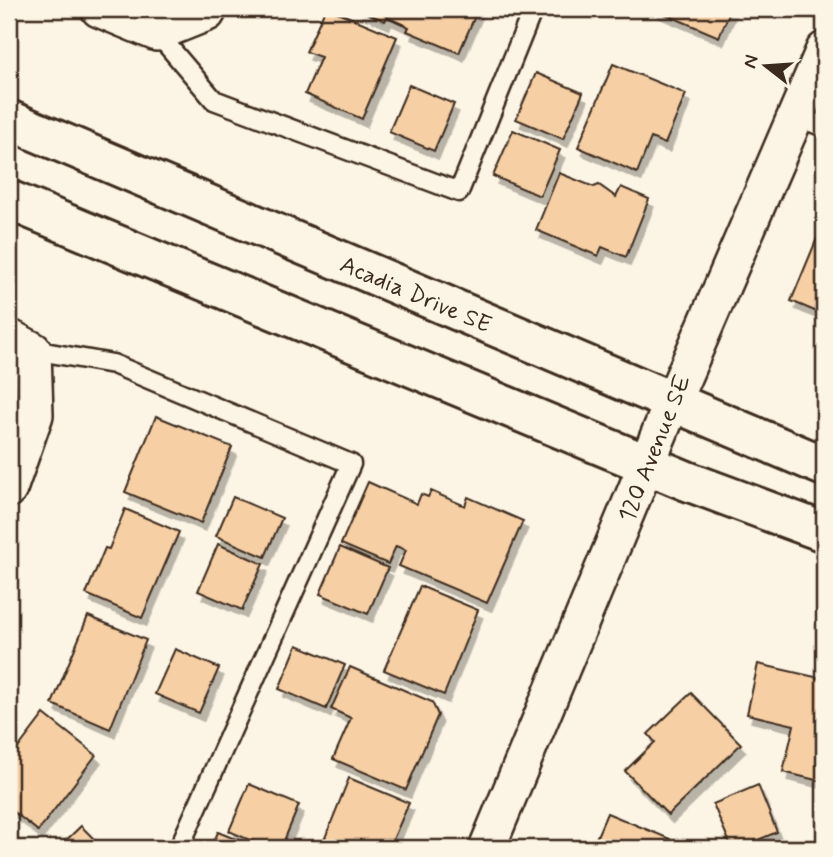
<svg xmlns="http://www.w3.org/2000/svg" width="833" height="857" viewBox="0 0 833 857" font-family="Mynerve,sans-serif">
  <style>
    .building { fill: #f6cfa5; stroke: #3b2a1e; stroke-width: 2; filter: url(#shadow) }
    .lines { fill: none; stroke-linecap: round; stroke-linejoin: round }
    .lane-casing { stroke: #3b2a1e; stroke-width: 23 }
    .street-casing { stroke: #3b2a1e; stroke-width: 40 }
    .secondary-casing { stroke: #3b2a1e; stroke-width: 44 }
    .lane { stroke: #fcf5e5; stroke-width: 18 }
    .street { stroke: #fcf5e5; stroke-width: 35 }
    .secondary { stroke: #fcf5e5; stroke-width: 38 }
    .labels { text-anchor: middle; stroke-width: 5; stroke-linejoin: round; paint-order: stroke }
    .street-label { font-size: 24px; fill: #3b2a1e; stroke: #fcf5e5 }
  </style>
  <defs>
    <filter id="shadow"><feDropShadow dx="4.5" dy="8" stdDeviation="0" flood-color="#0004"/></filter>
  </defs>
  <rect width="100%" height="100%" fill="#fcf5e5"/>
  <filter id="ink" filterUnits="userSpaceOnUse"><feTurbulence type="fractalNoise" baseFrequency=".0143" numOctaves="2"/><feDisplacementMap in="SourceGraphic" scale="14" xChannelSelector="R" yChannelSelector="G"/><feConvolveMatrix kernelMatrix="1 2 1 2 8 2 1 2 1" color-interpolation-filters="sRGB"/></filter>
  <g filter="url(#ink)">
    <g class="building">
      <polygon points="325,9 330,9 397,37 362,119 305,94 321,57 306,52"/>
      <polygon points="357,9 478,9 459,53 407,31 409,27 387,17 385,21"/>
      <polygon points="653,9 731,9 719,37"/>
      <polygon points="613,64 686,94 665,144 651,138 637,173 578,147"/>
      <polygon points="536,73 583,93 563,139 516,119"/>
      <polygon points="409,85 454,104 434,151 389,132"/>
      <polygon points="513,130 560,150 540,196 493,176"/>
      <polygon points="559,173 594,187 599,185 616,197 621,187 649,199 626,257 602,247 598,256 536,230"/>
      <polygon points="820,231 824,233 824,315 791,301"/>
      <polygon points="156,416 232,447 201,523 125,492"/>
      <polygon points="368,482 417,504 421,494 428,497 431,491 465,506 468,497 523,521 487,603 399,566 406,550 396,546 388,564 341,544"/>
      <polygon points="233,497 282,518 265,557 216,536"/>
      <polygon points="125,509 179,532 142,618 86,594 105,548 109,549"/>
      <polygon points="218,544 263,564 242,610 198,591"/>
      <polygon points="340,547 388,568 368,614 320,594"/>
      <polygon points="420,586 478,610 444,695 384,670"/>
      <polygon points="88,616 146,640 110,729 52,704"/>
      <polygon points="297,645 345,665 326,709 279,689"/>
      <polygon points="175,649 219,668 199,713 155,694"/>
      <polygon points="758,664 824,679 824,782 783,772 794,725 747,714"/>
      <polygon points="350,667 432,702 438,715 406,790 333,759 351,718 331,709"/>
      <polygon points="691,693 741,744 668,815 625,771 655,742 648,734"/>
      <polygon points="44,714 96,755 38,831 9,808 9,760"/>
      <polygon points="349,778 409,803 391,844 393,845 392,848 321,848"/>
      <polygon points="249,784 299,805 281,848 268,848 229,831"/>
      <polygon points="758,785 777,832 739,848 732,848 713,804"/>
      <polygon points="607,813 670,839 666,848 592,848"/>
      <polygon points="81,826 103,848 58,848"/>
      <polygon points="218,832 257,848 211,848"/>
    </g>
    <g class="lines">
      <g class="lane-casing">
        <g id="lane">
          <polyline points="157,33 214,100 459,192 533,9"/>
          <polyline points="796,116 824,127"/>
          <polyline points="33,350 113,364 351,464 179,848"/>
        </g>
      </g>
      <g class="street-casing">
        <g id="street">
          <polyline points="99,9 157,33 207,13 209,9"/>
          <polyline points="9,337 33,350 35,415 9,489"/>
          <polyline points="487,848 672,403 824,50"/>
        </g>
      </g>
      <g class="secondary-casing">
        <g id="secondary">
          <polyline points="9,120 824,466"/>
          <polyline points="9,200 687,481 824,532"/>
        </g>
      </g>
      <use href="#lane" class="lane"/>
      <use href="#street" class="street"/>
      <use href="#secondary" class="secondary"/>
    </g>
  </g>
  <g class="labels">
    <g class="street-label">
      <text transform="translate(416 294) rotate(23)" y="8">Acadia Drive SE</text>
      <text transform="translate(654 448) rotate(-68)" y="8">120 Avenue SE</text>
    </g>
  </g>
  <rect width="833" height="857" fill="none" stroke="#fcf5e5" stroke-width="35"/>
  <rect x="18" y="18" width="798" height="822" fill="none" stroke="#3b2a1e" stroke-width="2.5" filter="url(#ink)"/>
  <g transform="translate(766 66) rotate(287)" stroke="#fcf5e5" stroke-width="5" paint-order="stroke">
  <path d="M0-5L12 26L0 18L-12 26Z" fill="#3b2a1e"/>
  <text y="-10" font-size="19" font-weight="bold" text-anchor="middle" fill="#3b2a1e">N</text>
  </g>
</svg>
